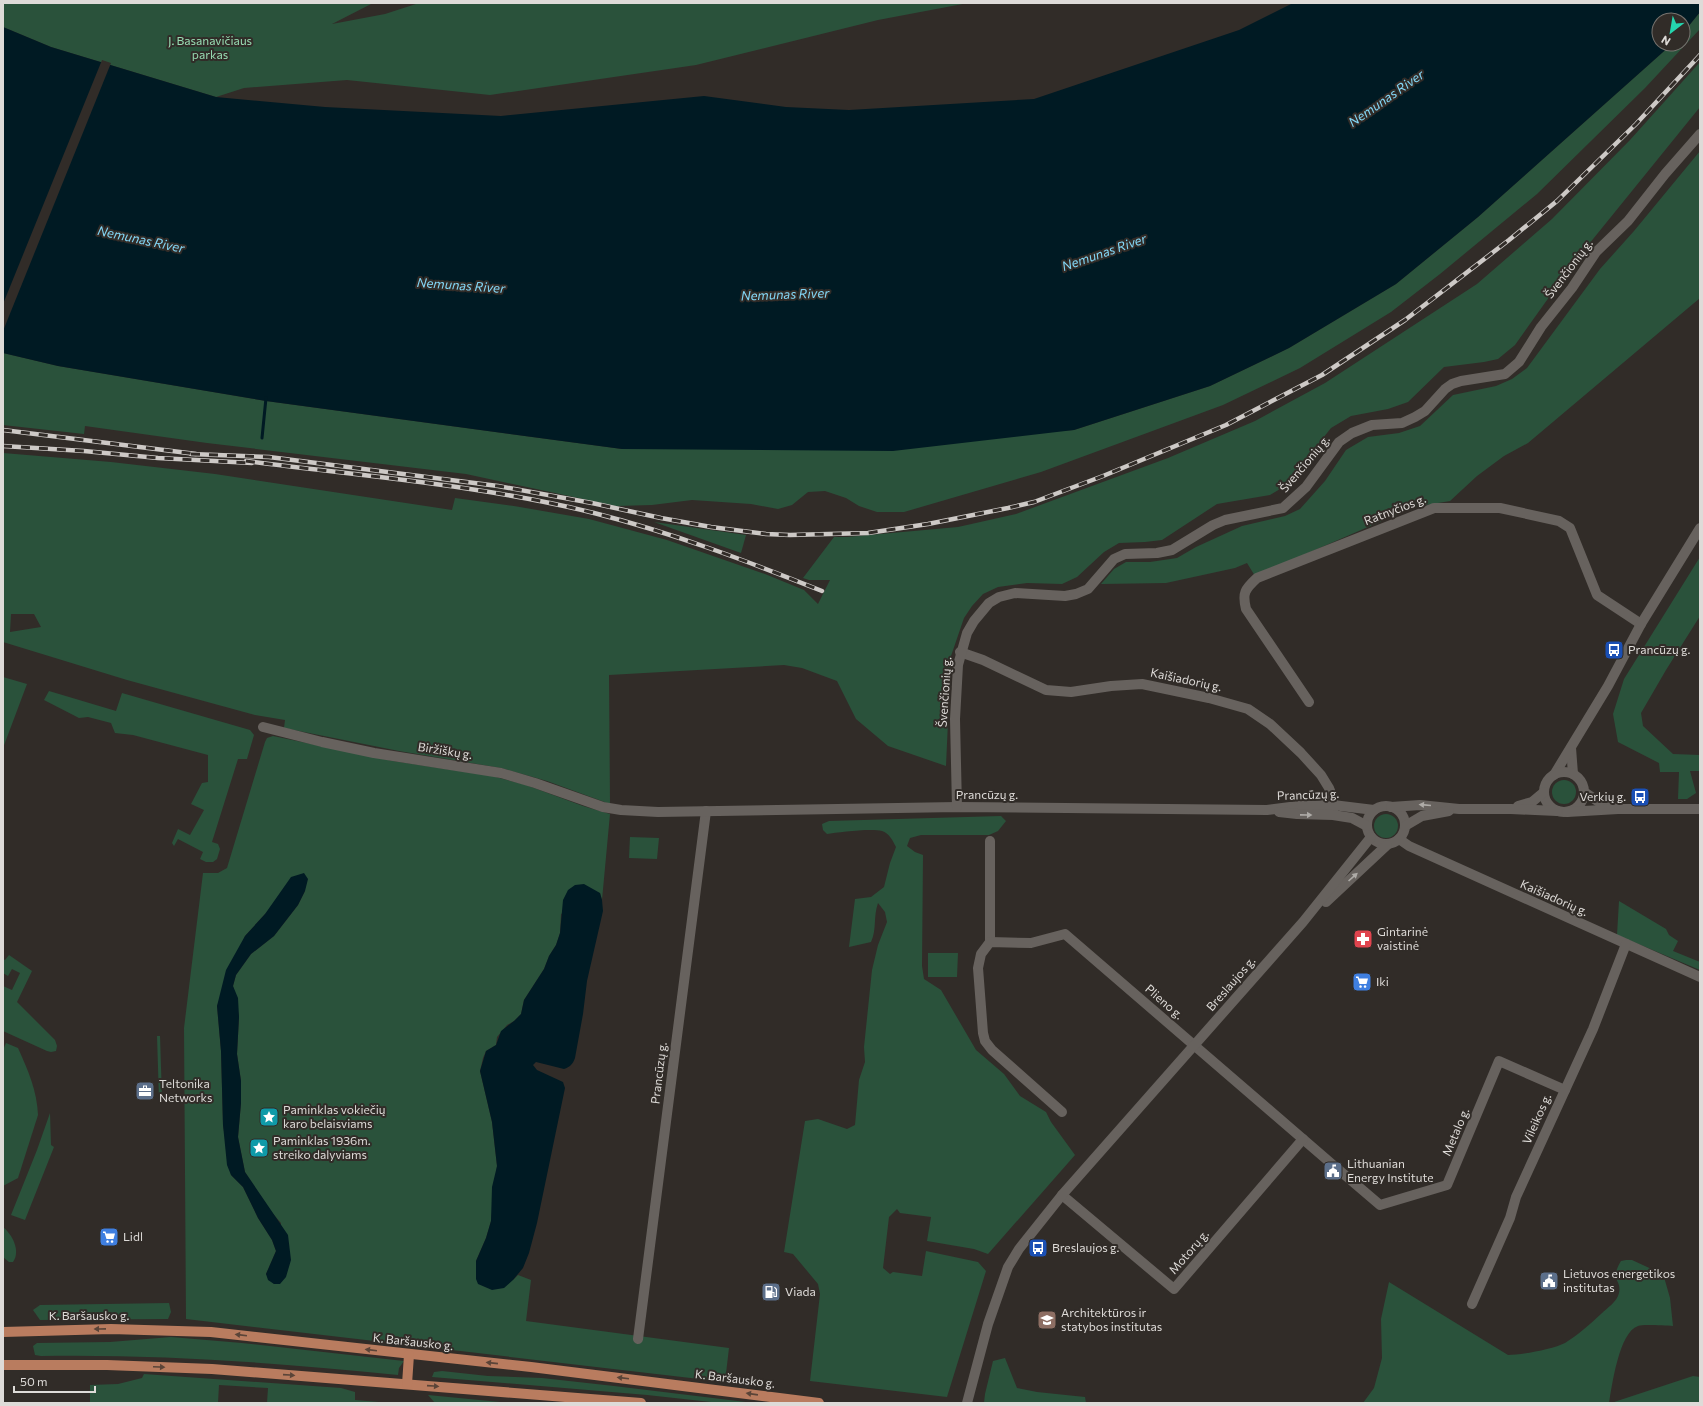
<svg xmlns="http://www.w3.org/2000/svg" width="1703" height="1406" viewBox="0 0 1703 1406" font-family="Commissioner,sans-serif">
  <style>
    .green { fill: #2a523b; fill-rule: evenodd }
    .water { fill: #001a23 }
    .pier { fill: #312c28 }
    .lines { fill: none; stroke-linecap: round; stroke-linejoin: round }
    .stream { stroke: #001a23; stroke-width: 3 }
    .street { stroke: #67625e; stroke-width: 10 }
    .secondary { stroke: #67625e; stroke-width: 10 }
    .primary { stroke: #b97c5f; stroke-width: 10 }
    .rail-casing { stroke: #cdc9c6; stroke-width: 4.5 }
    .rail { stroke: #312c28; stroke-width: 3; stroke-dasharray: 9; stroke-linecap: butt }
    .oneway { fill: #aeaba7 }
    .oneway2 { fill: #5a4438 }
    .labels { text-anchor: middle; stroke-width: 4; stroke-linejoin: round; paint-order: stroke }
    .park-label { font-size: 12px; fill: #98ddb3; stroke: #312c28 }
    .street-label { font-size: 12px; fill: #dedbd8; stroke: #312c28 }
    .poi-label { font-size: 12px; fill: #dedbd8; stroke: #312c28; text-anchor: start }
    .water-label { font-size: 13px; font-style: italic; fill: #83d7f6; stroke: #312c28 }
  </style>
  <rect width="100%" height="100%" fill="#312c28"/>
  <g class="green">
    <polygon points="3,3 373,3 332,24 385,14 419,3 968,3 878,20 696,65 490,95 347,80 244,88 216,97 51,47 3,27"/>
    <polygon points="1700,12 1700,29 1645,88 1537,194 1440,274 1391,312 1300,368 1223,405 1041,472 904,512 877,512 859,506 846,498 825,491 808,492 792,505 778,509 751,504 692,500 652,505 616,506 466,474 207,443 85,426 84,434 3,425 3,353 58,366 266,401 622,449 759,449 1074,430 1210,386 1289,348 1396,284 1478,217 1672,44 1683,44 1683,33"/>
    <path d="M1700,62V107L1572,265L1515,345L1498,359L1484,362L1444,367L1408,402L1388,409L1351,416L1331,428L1285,486L1270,495L1217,504L1162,540L1145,542L1119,543L1104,552L1077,577L1062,584L1027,583L998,587L983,594L972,606L964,618L951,656L946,766L888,746L856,719L837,681L802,668L784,665L609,675L610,804L547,781L501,768L399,751L284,728L285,720L255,715L127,680L3,642V453L111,462L215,474L452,510L455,498L514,506L589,519L667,540L765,574L804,590L818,604L830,580H809L803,578L834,537H847L958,527L1016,514L1168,458L1255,421L1325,383L1477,284L1552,219L1630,140ZM11,614H34L41,627L10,632Z"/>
    <polygon points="1700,151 1700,298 1528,443 1504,456 1477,476 1450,501 1414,507 1255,576 1247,563 1235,568 1166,583 1101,584 1114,569 1126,562 1150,562 1177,558 1196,547 1242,526 1285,516 1300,509 1325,481 1346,450 1368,437 1399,433 1420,426 1453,395 1496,386 1512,379 1527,368 1600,269 1634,231"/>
    <polygon points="654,522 746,535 741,553"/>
    <polygon points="1700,557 1700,616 1666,670 1641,713 1643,726 1673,754 1700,755 1700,771 1690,771 1696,793 1687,799 1678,799 1679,772 1660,772 1659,763 1618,742 1613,714 1624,679"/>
    <polygon points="3,677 27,684 3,748"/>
    <polygon points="49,691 116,711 122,693 250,730 254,735 247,759 238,759 212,842 218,844 220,849 217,859 213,862 206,862 200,859 203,852 178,839 174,846 172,843 178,829 190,835 204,810 191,804 202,783 208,782 208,755 133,735 115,733 111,723 88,717 79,718 44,700"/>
    <path d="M273,736L393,761L492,776L526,785L583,806L610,814L602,900L600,893L561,914L560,933L556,945L549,956L544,969L524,1000L521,1014L514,1021L507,1025L497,1037L496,1045L486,1051L483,1058L480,1071L492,1122L497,1166L491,1221L486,1238L476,1261V1279L513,1280L518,1275L531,1280L526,1321L729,1348L725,1382L186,1319L184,1028L203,873H218L227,868L265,742L267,738ZM305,891L298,905L274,936L251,954L236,975L233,986L239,1017L237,1054L241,1081V1103L238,1137L245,1172L268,1208L281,1223L274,1284L266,1274L276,1251L272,1240L258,1218L243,1187L231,1175L223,1125L221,1051L217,1006L245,936L265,914Z"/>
    <circle cx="1564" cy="792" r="12"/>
    <circle cx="1386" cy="826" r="12"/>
    <path d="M1001,816L1006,821L998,831L989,835H921L910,838L907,846L915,852L923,855L922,966L924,979L941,990L976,1050L1004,1074L1020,1096L1046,1112L1051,1122L1075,1155L988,1254L974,1249L927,1241L931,1217L900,1213L897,1209L889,1217L883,1268L890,1274L893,1272L922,1276L926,1251L978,1262L986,1271L947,1397L810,1381L820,1294L818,1284L793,1254L784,1252L805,1121L818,1119L847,1129L855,1125L859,1080L865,1062L864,1047L872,970L878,945L887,922L885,912L878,903C873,917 877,929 871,942L849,947L855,899L871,897L884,887L890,863L896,847C893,841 889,833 882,831C872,828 838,832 827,834L823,830L822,824L829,821Z"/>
    <polygon points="630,837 659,838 657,859 629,858"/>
    <polygon points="1619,901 1666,929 1669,935 1678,941 1673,951 1700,962 1700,970 1617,935"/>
    <polygon points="928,953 958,953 957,977 928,977"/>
    <polygon points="9,955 32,971 17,1002 55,1040 57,1046 56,1051 51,1052 47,1051 3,1031 3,986 12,990 20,973 12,969 8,976 3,973 3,959 5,960"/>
    <polygon points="157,1036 160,1036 162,1098 159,1099"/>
    <path d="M6,1043L18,1048C28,1070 37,1091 38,1115L18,1178L3,1186V1050Z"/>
    <polygon points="50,1113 51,1145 54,1147 25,1220 11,1215 37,1150"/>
    <path d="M3,1227C12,1234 21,1251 13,1262H9L3,1257Z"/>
    <path d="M1626,1260H1632L1658,1272L1664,1277L1670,1298L1673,1326C1665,1326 1644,1324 1638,1326C1619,1332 1612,1386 1609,1403H1363L1374,1388L1382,1358L1381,1319L1389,1282L1508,1355C1522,1355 1553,1349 1565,1343C1578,1335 1590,1324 1601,1314C1607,1308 1617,1302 1619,1293C1622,1279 1609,1281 1621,1261Z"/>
    <polygon points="169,1303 171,1312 168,1319 40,1320 33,1310 40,1305"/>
    <path d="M171,1337L242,1343L404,1361L399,1368L398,1375C279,1363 160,1354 41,1356L35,1355L33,1346L37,1343L110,1342Z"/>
    <polygon points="1005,1358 1017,1388 1037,1392 1085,1397 1086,1403 984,1403 985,1394 993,1361"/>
    <polygon points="442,1371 488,1376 542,1378 614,1386 754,1403 720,1403 647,1395 432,1377 434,1372"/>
    <polygon points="144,1374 341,1388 355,1392 355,1400 391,1403 267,1403 268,1388 219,1385 218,1403 90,1403 90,1385 118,1384 142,1378"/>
    <polygon points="1693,1376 1700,1377 1700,1403 1611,1403"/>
    <polygon points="428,1395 511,1403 435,1403"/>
  </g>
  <g class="water">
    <polygon points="1293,3 1700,3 1700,12 1683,33 1683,20 1659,20 1659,44 1672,44 1478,217 1396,284 1289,348 1210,386 1074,430 893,451 622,449 266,401 58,366 3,353 3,27 51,47 216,97 325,107 501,116 704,96 786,107 849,110 1034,99 1239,30"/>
    <polygon points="304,873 308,879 305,891 298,905 274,936 251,954 236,975 233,986 238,998 239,1017 237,1054 241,1081 241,1103 238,1137 245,1172 288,1235 291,1260 286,1277 280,1284 274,1284 268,1280 266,1274 276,1251 272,1240 258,1218 243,1187 231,1175 227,1165 223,1125 221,1051 217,1006 226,970 245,936 265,914 291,877"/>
    <path d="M584,884L600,893L602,900L603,911L587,981L583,1014L575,1058C573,1064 570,1067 564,1069L536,1062L533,1065L537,1070L563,1082L565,1088L537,1223L529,1253L523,1268L513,1280L504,1288L492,1290L478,1284L476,1279V1261L486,1238L491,1221L492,1187L497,1166L492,1122L480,1071L486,1051L496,1045L501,1031L514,1021L521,1014L524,1000L544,969L549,956L556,945L560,933L563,900L568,890L575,885Z"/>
  </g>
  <polygon class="pier" points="102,60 111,63 3,331 3,304"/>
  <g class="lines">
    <polyline class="stream" points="262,438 266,398"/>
    <g class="street">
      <polyline points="960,652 983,660 1046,690 1071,692 1111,686 1142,684 1209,698 1248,709 1270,724 1301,753 1321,775 1329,788 1333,798 1333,814"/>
      <path d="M1309,702L1246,609C1242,593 1245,589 1257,578L1434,508H1500L1559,521L1570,528L1597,595L1641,624"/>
      <polyline points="1571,748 1573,774"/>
      <polyline points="1554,775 1608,686 1641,624 1700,528"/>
      <polyline points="1399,839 1409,846 1700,977"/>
      <polyline points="990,942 990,841"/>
      <polyline points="1062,1112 992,1050 985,1041 983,1033 978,968 981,954 990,942 1031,943 1065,934 1333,1165"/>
      <polyline points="1339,1170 1380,1205 1447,1185 1499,1061 1565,1090"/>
      <polyline points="1062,1195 1174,1289 1303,1139"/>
      <polyline points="1472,1304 1510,1218 1516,1197 1593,1029 1626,944"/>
      <polyline points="638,1339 706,811"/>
    </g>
    <g class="secondary">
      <polyline points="263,727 322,742 374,753 501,773 535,783 603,807 621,810 658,812 957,807 1267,810 1298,806 1333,805 1374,810"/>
      <circle cx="1564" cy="792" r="20"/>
      <polyline points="1584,792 1599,802 1614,808"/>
      <circle cx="1386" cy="825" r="19"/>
      <polyline points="1518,806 1532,802 1544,792"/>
      <polyline points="957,807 955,719 958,665 967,633 974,621 989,603 999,597 1015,593 1065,596 1076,594 1088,589 1114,559 1125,554 1157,553 1172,550 1213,525 1225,520 1283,508 1306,487 1339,442 1352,433 1372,425 1402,423 1415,417 1425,411 1445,389 1452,384 1461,381 1505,374 1519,362 1541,327 1572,288 1596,252 1628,221 1665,174 1700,134"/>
      <polyline points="1391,807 1420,805 1459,809 1511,809 1557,811"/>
      <polyline points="1279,812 1297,814 1333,815 1352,818 1367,826"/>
      <polyline points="1567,812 1618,809 1700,809"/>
      <polyline points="1405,826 1422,816 1449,811"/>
      <polyline points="1326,902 1387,845"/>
      <polyline points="967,1403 988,1324 1008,1267 1019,1249 1062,1195 1303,922 1371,837"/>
    </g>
    <g class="primary">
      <polyline points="3,1332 111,1329 211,1332 531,1367 819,1403"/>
      <polyline points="3,1365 107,1365 212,1369 641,1403"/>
      <polyline points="407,1384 409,1355"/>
    </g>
    <g class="rail-casing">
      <g id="rail">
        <polyline points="3,430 196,454"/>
        <polyline points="3,446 84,451 158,458 252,463"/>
        <polyline points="191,454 269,457 498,486 592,503 661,518 711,527 766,534 790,535 868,533 928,524 1008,508 1034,502 1103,476 1226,425 1322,375 1405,320 1509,240 1557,201 1636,124 1700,55"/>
        <path d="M246,461C361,476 482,485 594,513C673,533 747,561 822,591"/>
      </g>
    </g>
    <use href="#rail" class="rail"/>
  </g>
  <defs><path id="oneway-solid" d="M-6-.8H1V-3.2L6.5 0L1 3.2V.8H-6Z"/></defs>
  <g class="oneway">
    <use href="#oneway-solid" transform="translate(1425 805) rotate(-175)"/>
    <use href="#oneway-solid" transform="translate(1306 815) rotate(1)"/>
    <use href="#oneway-solid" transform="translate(1353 877) rotate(-42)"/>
  </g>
  <g class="oneway2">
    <use href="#oneway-solid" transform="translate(100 1329) rotate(179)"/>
    <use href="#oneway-solid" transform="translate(241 1335) rotate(-173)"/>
    <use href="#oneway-solid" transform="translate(371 1350) rotate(-173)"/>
    <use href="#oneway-solid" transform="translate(492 1363) rotate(-174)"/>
    <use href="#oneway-solid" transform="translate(159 1367) rotate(2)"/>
    <use href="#oneway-solid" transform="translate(289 1375) rotate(4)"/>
    <use href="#oneway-solid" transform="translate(623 1378) rotate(-173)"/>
    <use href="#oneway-solid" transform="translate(433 1386) rotate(4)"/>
    <use href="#oneway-solid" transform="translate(752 1394) rotate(-172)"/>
  </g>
  <defs>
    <g id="bus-square" transform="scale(1)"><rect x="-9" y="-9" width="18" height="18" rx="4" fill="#1a4fb4" stroke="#312c28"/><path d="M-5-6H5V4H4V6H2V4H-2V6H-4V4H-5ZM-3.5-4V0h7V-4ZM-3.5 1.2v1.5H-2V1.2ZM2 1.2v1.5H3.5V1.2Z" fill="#fff"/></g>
    <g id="pharmacy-square" transform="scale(1)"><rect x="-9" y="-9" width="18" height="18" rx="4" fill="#e0444e" stroke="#312c28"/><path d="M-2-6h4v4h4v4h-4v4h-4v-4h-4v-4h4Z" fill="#fff"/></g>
    <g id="supermarket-square" transform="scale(1)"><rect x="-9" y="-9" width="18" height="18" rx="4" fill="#3f7fe0" stroke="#312c28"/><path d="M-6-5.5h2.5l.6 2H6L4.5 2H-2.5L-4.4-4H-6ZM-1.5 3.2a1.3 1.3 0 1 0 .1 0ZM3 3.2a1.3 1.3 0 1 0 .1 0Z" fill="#fff"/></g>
    <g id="office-square" transform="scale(1)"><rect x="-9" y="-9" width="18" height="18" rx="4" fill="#5c6f8a" stroke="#312c28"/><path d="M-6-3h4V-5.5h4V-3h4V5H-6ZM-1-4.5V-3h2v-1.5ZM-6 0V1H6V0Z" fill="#fff"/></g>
    <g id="sight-square" transform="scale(1)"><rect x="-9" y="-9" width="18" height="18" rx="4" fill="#0f9aa8" stroke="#312c28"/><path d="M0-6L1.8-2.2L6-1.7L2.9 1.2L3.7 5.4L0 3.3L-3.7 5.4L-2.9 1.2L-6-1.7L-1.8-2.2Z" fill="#fff"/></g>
    <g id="civic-square" transform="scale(1)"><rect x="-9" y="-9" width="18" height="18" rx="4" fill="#5c6f8a" stroke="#312c28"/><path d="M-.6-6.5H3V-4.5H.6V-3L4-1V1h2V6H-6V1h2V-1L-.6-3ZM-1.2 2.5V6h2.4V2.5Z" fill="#fff"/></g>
    <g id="fuel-square" transform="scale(1)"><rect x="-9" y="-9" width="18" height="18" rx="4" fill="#5c6f8a" stroke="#312c28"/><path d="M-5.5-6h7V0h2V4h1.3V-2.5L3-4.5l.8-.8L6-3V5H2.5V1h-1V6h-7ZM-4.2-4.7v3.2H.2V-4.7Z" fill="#fff"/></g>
    <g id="university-square" transform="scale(1)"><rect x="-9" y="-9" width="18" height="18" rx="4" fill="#8d6e63" stroke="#312c28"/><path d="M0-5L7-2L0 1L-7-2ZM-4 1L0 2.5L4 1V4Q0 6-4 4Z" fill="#fff"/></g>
  </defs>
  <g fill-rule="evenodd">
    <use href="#bus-square" x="1614" y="650"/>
    <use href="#bus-square" x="1640" y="797"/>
    <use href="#pharmacy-square" x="1363" y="939"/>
    <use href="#supermarket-square" x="1362" y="982"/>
    <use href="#office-square" x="145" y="1091"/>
    <use href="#sight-square" x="269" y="1117"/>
    <use href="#sight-square" x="259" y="1148"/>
    <use href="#civic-square" x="1333" y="1171"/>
    <use href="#supermarket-square" x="109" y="1237"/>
    <use href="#bus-square" x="1038" y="1248"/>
    <use href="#civic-square" x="1549" y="1281"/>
    <use href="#fuel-square" x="771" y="1292"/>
    <use href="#university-square" x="1047" y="1320"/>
  </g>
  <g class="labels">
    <g class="park-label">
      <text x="210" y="45">J. Basanavičiaus<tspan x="210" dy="14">parkas</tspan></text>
    </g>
    <g class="street-label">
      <text transform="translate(1569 269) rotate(-53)" y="4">Švenčionių g.</text>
      <text transform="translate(1305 464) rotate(-50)" y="4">Švenčionių g.</text>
      <text transform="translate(1395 510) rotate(-21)" y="4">Ratnyčios g.</text>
      <text transform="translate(1186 680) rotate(12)" y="4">Kaišiadorių g.</text>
      <text transform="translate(945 692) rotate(-86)" y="4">Švenčionių g.</text>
      <text transform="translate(445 751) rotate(9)" y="4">Biržiškų g.</text>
      <text x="987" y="799">Prancūzų g.</text>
      <text transform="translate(1308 795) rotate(-2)" y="4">Prancūzų g.</text>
      <text transform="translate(1554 898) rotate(24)" y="4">Kaišiadorių g.</text>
      <text transform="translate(1231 984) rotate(-49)" y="4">Breslaujos g.</text>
      <text transform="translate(1164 1002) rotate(41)" y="4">Plieno g.</text>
      <text transform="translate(659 1073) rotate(-83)" y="4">Prancūzų g.</text>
      <text transform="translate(1537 1119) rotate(-66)" y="4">Vileikos g.</text>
      <text transform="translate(1456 1132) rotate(-67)" y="4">Metalo g.</text>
      <text transform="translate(1189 1252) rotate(-49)" y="4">Motorų g.</text>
      <text x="89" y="1320">K. Baršausko g.</text>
      <text transform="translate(413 1342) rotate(6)" y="4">K. Baršausko g.</text>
      <text transform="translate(735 1379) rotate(7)" y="4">K. Baršausko g.</text>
    </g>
    <g class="poi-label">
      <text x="1628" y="654">Prancūzų g.</text>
      <text x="1626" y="801" text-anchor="end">Verkių g.</text>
      <text x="1377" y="936">Gintarinė<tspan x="1377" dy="14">vaistinė</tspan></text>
      <text x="1376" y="986">Iki</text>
      <text x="159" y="1088">Teltonika<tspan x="159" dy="14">Networks</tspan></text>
      <text x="283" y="1114">Paminklas vokiečių<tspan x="283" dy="14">karo belaisviams</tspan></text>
      <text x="273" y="1145">Paminklas 1936m.<tspan x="273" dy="14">streiko dalyviams</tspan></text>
      <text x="1347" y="1168">Lithuanian<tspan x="1347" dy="14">Energy Institute</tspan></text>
      <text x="123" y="1241">Lidl</text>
      <text x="1052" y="1252">Breslaujos g.</text>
      <text x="1563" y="1278">Lietuvos energetikos<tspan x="1563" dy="14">institutas</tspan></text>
      <text x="785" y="1296">Viada</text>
      <text x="1061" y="1317">Architektūros ir<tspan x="1061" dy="14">statybos institutas</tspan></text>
    </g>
    <g class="water-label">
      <text transform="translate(1386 98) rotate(-35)" y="5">Nemunas River</text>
      <text transform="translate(141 239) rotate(12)" y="5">Nemunas River</text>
      <text transform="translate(1104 252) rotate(-19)" y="5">Nemunas River</text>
      <text transform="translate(461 285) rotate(4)" y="5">Nemunas River</text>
      <text transform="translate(785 294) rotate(-2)" y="5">Nemunas River</text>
    </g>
  </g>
  <rect width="1703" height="1406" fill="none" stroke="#dedbd8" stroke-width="8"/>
  <g transform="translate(1671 32) rotate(211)"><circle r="19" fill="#312c28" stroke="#76726e"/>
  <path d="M0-3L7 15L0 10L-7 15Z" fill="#25d5ae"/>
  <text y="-6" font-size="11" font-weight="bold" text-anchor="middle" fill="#dedbd8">N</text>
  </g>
  <path d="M14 1386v6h81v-6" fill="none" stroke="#dedbd8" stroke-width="2"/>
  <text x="20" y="1386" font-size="12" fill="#dedbd8" stroke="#312c28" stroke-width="3" paint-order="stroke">50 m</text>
</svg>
